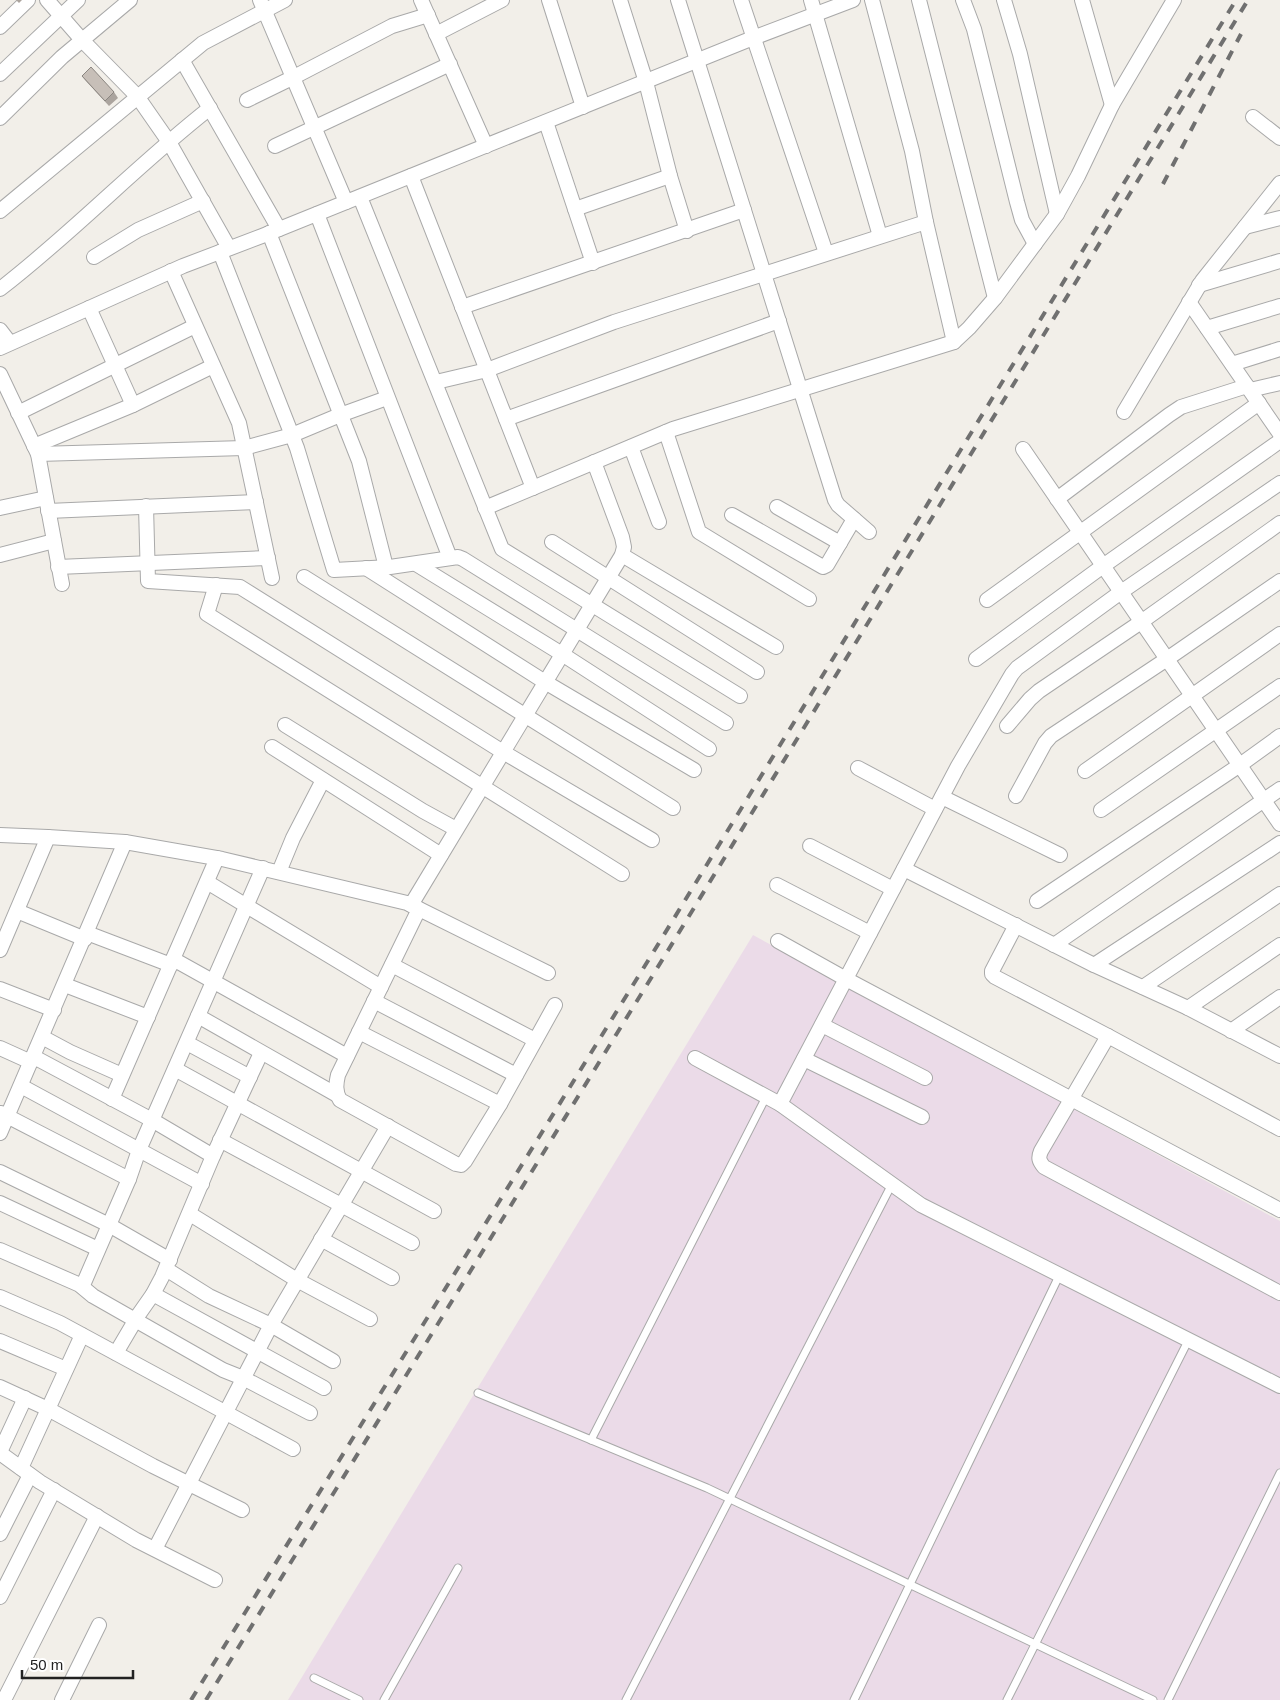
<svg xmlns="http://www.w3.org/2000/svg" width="1280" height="1700" viewBox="0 0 1280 1700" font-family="Arial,sans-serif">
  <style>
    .industrial { fill: #ebdbe8 }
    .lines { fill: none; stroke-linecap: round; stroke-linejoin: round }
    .service-casing { stroke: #a9a9a9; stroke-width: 9 }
    .minor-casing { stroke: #a9a9a9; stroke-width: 16 }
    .service { stroke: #fff; stroke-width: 7 }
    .minor { stroke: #fff; stroke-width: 14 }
    .rail { stroke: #707070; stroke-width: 4; stroke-dasharray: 10 10; stroke-linecap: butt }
    .wall { fill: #aba49e }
    .building { fill: #c7bfb8; stroke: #8b8681 }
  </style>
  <rect width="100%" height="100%" fill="#f2efe9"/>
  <polygon class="industrial" points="753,935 1280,1221 1280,1700 288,1700"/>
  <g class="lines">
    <g class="service-casing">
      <g id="service">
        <polyline points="478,1393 707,1488 1153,1700"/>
        <polyline points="591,1440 766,1097"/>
        <polyline points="314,1678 359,1700"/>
        <polyline points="384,1700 458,1568"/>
        <polyline points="626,1700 892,1184"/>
        <polyline points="854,1700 1059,1276"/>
        <polyline points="1007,1700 1188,1341"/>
        <polyline points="1168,1700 1280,1473"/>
      </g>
    </g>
    <g class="minor-casing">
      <g id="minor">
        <polyline points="47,0 82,40 137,96 169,142 229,248"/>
        <polyline points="260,0 346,202"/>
        <polyline points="421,0 486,146"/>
        <polyline points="549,0 583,107"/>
        <polyline points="620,0 646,82 670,176 687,231"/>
        <polyline points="678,0 835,500 838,505 869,532"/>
        <polyline points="741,0 826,253"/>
        <polyline points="811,0 880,236"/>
        <polyline points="872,0 912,151 926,222 954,342"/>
        <polyline points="919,0 995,298"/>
        <polyline points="963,0 974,29 1017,202 1022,220 1035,244"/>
        <polyline points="1004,0 1020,54 1057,214"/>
        <polyline points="1082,0 1112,105"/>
        <polyline points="0,27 28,0"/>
        <polyline points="436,34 502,0"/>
        <polyline points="182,60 279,229"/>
        <polyline points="0,74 78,0"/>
        <polyline points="247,100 292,78 392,26 428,15"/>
        <polyline points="1253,117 1280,138"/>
        <polyline points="0,118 62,57 130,0"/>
        <polyline points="546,122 593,263"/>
        <polyline points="275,146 450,64"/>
        <polyline points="411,176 533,488"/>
        <polyline points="360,197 502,549 740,696"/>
        <polyline points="575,209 670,176"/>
        <polyline points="0,211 203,43 285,0"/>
        <polyline points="317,214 450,558"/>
        <polyline points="1245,227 1280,218"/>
        <polyline points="269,233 359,461 386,567"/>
        <polyline points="220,252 297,448 334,570 390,567 458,557 463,559 726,723"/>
        <polyline points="94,257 138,230 203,201"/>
        <polyline points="171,271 239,423 272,578"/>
        <polyline points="1199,285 1280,261"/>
        <path d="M0,289C73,233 137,165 210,108"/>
        <polyline points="1189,302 1280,434"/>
        <polyline points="462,307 744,210"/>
        <polyline points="89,308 133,405"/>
        <polyline points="1207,328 1280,306"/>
        <polyline points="0,330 10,343"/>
        <polyline points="0,348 183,266 262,236 753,38 853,0"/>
        <polyline points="1232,364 1280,349"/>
        <polyline points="0,374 38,454 62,584"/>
        <polyline points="436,382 487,370 614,322 926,222"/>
        <polyline points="1250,390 1280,383"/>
        <polyline points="1124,412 1202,281 1280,183"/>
        <polyline points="18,413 195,326"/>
        <polyline points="506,419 779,321"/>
        <polyline points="666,432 699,532 809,599"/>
        <polyline points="34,446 133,405 213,366"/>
        <polyline points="631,447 659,522"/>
        <polyline points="1023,449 1280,824"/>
        <polyline points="38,454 244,448 292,435 340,415 387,398"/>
        <polyline points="1057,499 1169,415 1181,407 1247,386"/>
        <polyline points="146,506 148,581 240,587 503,752 652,840"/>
        <polyline points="777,507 840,543"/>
        <polyline points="0,508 46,498"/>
        <polyline points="485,508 673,429 954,342 969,328 995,298 1057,214 1078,176 1112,105 1174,0"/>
        <polyline points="48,511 256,502"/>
        <polyline points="732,515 823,567 827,565 854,519"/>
        <polyline points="552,542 757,672"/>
        <polyline points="0,555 54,541"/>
        <polyline points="622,555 776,647"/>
        <polyline points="416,564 562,654 709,749"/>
        <polyline points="58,567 268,558"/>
        <polyline points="366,568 545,682 694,770"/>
        <polyline points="304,577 673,808"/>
        <polyline points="216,585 207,614 622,874"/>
        <polyline points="987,600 1259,403"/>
        <polyline points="976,659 1103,566 1280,441"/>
        <polyline points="285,725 423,811 456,829"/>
        <polyline points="1007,726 1030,699 1039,691 1141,622 1280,523"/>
        <polyline points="272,747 441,855"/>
        <polyline points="858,768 935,809"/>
        <polyline points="1085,771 1280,634"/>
        <polyline points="1016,796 1045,743 1051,736 1167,659 1280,581"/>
        <polyline points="942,797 1060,855"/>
        <polyline points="1101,810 1280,686"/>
        <polyline points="0,835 48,837 125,842 222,859 407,903 548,973"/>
        <polyline points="810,846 893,889"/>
        <polyline points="904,869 1094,965 1188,1008 1280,1056"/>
        <polyline points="279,872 293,838 323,780"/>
        <polyline points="207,882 381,987"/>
        <polyline points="777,885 870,933"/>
        <polyline points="1037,901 1240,765 1280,736"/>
        <polyline points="411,905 622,555 624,547 622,537 594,462"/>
        <path d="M419,909L338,1075C336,1084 335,1091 340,1100L456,1164L461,1165L465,1161L500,1104L555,1005"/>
        <polyline points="17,911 85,939"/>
        <polyline points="1016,925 992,971 992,974 995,977 1108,1036 1280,1129"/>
        <polyline points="87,933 171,965"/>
        <polyline points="778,941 846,979 1280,1210"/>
        <polyline points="1054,945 1280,789"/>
        <polyline points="0,950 48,837"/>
        <polyline points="173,959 347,1056"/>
        <polyline points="392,965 535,1040"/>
        <polyline points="1094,965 1280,843"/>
        <polyline points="65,985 148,1017"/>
        <polyline points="1143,987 1280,894"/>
        <polyline points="0,989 54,1010"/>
        <polyline points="374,1001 516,1075"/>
        <polyline points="1188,1008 1280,945"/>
        <polyline points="198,1016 337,1095"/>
        <polyline points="822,1025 925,1078"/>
        <polyline points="1231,1031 1280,997"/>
        <polyline points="359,1032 500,1104"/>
        <path d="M1108,1036L1041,1151C1038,1158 1039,1161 1044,1167L1280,1293"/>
        <polyline points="42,1037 70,1052 122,1075"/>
        <polyline points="187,1043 250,1077"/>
        <polyline points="0,1048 31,1062"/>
        <polyline points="34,1057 152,1120 213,1156"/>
        <polyline points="695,1058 780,1104 921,1205 1280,1386"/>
        <polyline points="804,1059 922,1117"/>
        <polyline points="175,1069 434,1211"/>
        <polyline points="21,1086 202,1184"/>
        <polyline points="112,1099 217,858"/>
        <polyline points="780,1104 958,766 1012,674 1017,668 1121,592 1280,483"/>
        <polyline points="1,1113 129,1179"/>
        <polyline points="0,1133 125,842"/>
        <polyline points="220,1140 412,1243"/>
        <polyline points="0,1172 109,1225 170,1260"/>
        <polyline points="0,1203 98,1249"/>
        <polyline points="190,1214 297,1280 370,1319"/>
        <polyline points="321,1239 392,1278"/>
        <polyline points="0,1250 80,1285 83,1285 129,1179 139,1150 263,868"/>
        <polyline points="166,1269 209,1296 271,1325 333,1361"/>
        <polyline points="81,1286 93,1296 223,1370 243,1378 310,1413"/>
        <polyline points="153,1294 324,1388"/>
        <polyline points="0,1297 60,1323 293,1449"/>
        <polyline points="0,1341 66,1369"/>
        <polyline points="116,1353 139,1314 153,1294 162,1277 213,1156 261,1053"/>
        <polyline points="0,1387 48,1409 153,1466 242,1510"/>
        <polyline points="0,1452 25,1398"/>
        <polyline points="0,1453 40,1482 136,1540 215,1580"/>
        <polyline points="21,1468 82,1335"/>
        <polyline points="0,1534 30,1475"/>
        <polyline points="155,1549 271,1325 388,1126"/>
        <polyline points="0,1597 54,1490"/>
        <polyline points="6,1696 97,1516"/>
        <polyline points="62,1700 99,1625"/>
      </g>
    </g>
    <use href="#service" class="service"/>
    <use href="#minor" class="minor"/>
    <g class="rail">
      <polyline points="1163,184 1241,34"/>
      <polyline points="191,1700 654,951 1236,0"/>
      <polyline points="206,1700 664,957 1248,0"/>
    </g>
  </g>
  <g class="wall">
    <polygon points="16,0 22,0 19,3"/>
    <polygon points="82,76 114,92 118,98 109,106 86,81"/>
  </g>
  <polygon class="building" points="91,67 114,92 105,101 82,76"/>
  <path d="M22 1670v8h111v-8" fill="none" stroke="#222222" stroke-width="2.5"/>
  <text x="30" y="1670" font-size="15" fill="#222222" stroke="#ffffff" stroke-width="4" paint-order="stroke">50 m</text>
</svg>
